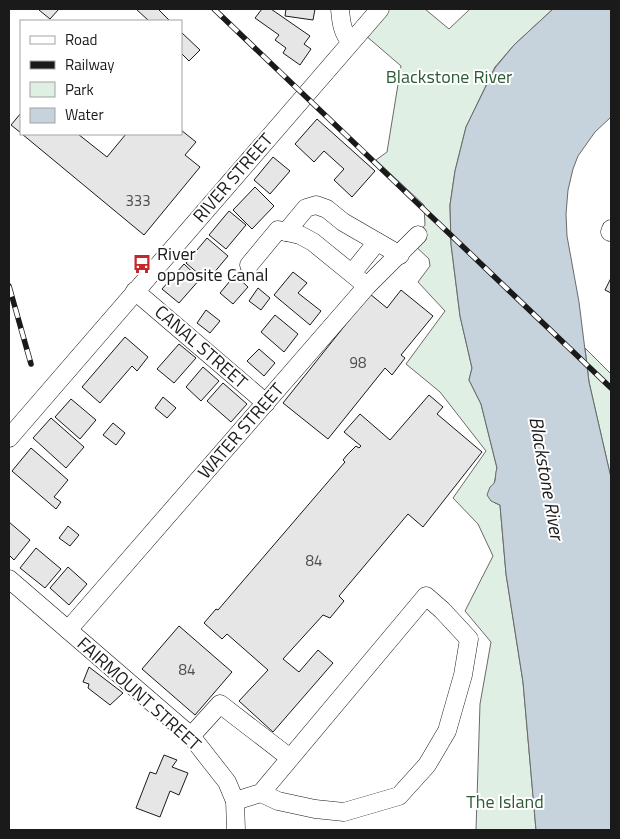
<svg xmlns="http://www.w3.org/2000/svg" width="620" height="839" viewBox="0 0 620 839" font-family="'Titillium Web',sans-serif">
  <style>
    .green { fill: #e0efe3; stroke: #6a6a6a }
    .water { fill: #c6d2dc; stroke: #6a6a6a }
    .building { fill: #e6e6e6; stroke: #1a1a1a }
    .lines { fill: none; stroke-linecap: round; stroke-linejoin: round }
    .minor-casing { stroke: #1a1a1a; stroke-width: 19 }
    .minor { stroke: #fff; stroke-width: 18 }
    .rail-casing { stroke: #1a1a1a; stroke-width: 5.5 }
    .rail { stroke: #fff; stroke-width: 4; stroke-dasharray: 11; stroke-linecap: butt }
    .labels { text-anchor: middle; stroke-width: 4; stroke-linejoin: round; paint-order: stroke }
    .number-label { font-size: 15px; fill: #4d4d4d }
    .park-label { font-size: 18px; fill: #2b5a34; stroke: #fff }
    .street-label { font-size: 18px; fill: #1a1a1a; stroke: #fff }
    .poi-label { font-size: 18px; fill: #1a1a1a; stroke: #fff; text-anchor: start }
    .water-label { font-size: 19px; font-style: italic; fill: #1a1a1a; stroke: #fff }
  </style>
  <rect width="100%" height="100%" fill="#fff"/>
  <g class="green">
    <polygon points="388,9 425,9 449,29 470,9 553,9 514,45 495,67 466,127 455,171 450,205 451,244 460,316 472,368 469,380 481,404 497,468 494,485 495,503 500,505 506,574 523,682 536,830 476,830 480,704 491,642 465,611 493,556 478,524 453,498 486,451 440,392 406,364 445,311 418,282 430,266 429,259 411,242 425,225 424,205 376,160 387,152 401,66 365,35"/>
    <polygon points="585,348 611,374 611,478 589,382"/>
  </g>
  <path class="water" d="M553,9H611V117L595,132L578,156L573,169L568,190L566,214L567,236L579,302L589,382L611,478V830H536L523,682L506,574L500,505L491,501L487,495L490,487C498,482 494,476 497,468L481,404L469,380L472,368L460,316L451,244L450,205L455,171L466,127L486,86L495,68L514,45Z"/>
  <g class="building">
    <polygon points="40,9 59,9 50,19 39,10"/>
    <polygon points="136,9 158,9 170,21 149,21"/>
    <polygon points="262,9 271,9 310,36 304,44 311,49 300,65 283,53 286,48 275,40 279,35 255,18"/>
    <polygon points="286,9 315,9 313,20 285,16"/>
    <polygon points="181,32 200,50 189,61 181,53"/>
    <polygon points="21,113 21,133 11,125"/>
    <polygon points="317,119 375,171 352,197 334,180 344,169 324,151 314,162 295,144"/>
    <polygon points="181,130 196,142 185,155 200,167 144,235 22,134 78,134 107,157 126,134 181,134"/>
    <polygon points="273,157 290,171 270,194 254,180"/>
    <polygon points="255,187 274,206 252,229 233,210"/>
    <polygon points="229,211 246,225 226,249 209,235"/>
    <polygon points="207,238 228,256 207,281 186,263"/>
    <polygon points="184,264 200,279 179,303 162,289"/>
    <polygon points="293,272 307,283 298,293 321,311 310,325 274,295"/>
    <polygon points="235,275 248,287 233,304 220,293"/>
    <polygon points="611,278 611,293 605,290"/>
    <polygon points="258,288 270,298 261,310 249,301"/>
    <polygon points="401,290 433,316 401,355 405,358 392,375 385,368 328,439 283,403 370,294 387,308"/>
    <polygon points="206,310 220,321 210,333 197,323"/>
    <polygon points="275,315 298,334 284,352 261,332"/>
    <polygon points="125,337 148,357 137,371 132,366 100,403 82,387"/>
    <polygon points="179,344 196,358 174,383 157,369"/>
    <polygon points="259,349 275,363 264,376 247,361"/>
    <polygon points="203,367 219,381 201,401 186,387"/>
    <polygon points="223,383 247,404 231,422 207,401"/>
    <polygon points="429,395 443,407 437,414 482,452 423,527 408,514 339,596 344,601 330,618 323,615 283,659 299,672 318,650 333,663 273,732 239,701 268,670 227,634 222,639 204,623 216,609 218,610 345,462 343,460 347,455 356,446 359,448 361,446 344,432 360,414 390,440"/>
    <polygon points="163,397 176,408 167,418 155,408"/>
    <polygon points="71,399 96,420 80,439 55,417"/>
    <polygon points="51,418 84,447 66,468 33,438"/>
    <polygon points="113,423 125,433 116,445 103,435"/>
    <polygon points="31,448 68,480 54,497 61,502 56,509 12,471"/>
    <polygon points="9,522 30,540 14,560 9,555"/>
    <polygon points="68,526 79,535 70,546 59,538"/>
    <polygon points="36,548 61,569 45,588 20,568"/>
    <polygon points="68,567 87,584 69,605 50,588"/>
    <polygon points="179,626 232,672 195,715 142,669"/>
    <polygon points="89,667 123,693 110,705 88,688 89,684 83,682"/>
    <polygon points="164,755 177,760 172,767 188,773 179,795 170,791 160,817 136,808 150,772 156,774"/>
  </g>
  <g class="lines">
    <g class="minor-casing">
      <g id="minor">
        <path d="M340,9C341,21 342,33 351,42"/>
        <polyline points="286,232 306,208 316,205 327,209 343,222 400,255"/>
        <polyline points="610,232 611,229"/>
        <polyline points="249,265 278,230 300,235 313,242 367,286"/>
        <polyline points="352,273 377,242"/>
        <polyline points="135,291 266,403"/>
        <polyline points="9,438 380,9"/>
        <polyline points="9,579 191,736 227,782 235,801 236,830"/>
        <polyline points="68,630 367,286 418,235"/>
        <polyline points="191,736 220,704 290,758"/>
        <polyline points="235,801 261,793 278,801 315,809 344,812 399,796 427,765 447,731 463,675 469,639 442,610 426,596 261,793"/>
      </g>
    </g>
    <use href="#minor" class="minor"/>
    <g class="rail-casing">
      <g id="rail">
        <polyline points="214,9 611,388"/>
        <polyline points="9,286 31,364"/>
      </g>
    </g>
    <use href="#rail" class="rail"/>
  </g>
  <defs>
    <g id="bus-bare" transform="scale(1.5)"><path d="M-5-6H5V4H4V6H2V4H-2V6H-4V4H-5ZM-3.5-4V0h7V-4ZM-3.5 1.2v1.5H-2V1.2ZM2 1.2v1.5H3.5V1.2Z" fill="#c62828" stroke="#fff" stroke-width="2.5" paint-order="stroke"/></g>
  </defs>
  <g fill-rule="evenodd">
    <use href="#bus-bare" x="142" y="264"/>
  </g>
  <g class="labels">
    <g class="number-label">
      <text x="138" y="206">333</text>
      <text x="358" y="368">98</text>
      <text x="314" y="566">84</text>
      <text x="187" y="675">84</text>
    </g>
    <g class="park-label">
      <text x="449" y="83">Blackstone River</text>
      <text x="505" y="808">The Island</text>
    </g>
    <g class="street-label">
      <text transform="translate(233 178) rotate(-49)" y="6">RIVER STREET</text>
      <text transform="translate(201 347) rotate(41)" y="6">CANAL STREET</text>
      <text transform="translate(241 431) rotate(-49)" y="6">WATER STREET</text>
      <text transform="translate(139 694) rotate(42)" y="6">FAIRMOUNT STREET</text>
    </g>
    <g class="poi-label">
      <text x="157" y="260">River<tspan x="157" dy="21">opposite Canal</tspan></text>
    </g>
    <g class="water-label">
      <text transform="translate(547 478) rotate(80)" y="7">Blackstone River</text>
    </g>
  </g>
  <rect width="620" height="839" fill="none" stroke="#1a1a1a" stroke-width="20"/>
  <rect x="20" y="20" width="162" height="115" fill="#ffffff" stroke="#a3a3a3"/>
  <rect x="30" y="36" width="25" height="8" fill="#ffffff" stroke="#a3a3a3"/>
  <text x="65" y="45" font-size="15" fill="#1a1a1a">Road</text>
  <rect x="30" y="61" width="25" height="8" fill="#1a1a1a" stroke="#a3a3a3"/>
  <text x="65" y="70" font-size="15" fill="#1a1a1a">Railway</text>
  <rect x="30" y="82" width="25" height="15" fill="#e0efe3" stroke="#a3a3a3"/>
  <text x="65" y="95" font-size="15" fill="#1a1a1a">Park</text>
  <rect x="30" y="108" width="25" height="15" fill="#c6d2dc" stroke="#a3a3a3"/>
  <text x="65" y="120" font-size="15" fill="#1a1a1a">Water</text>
</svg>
